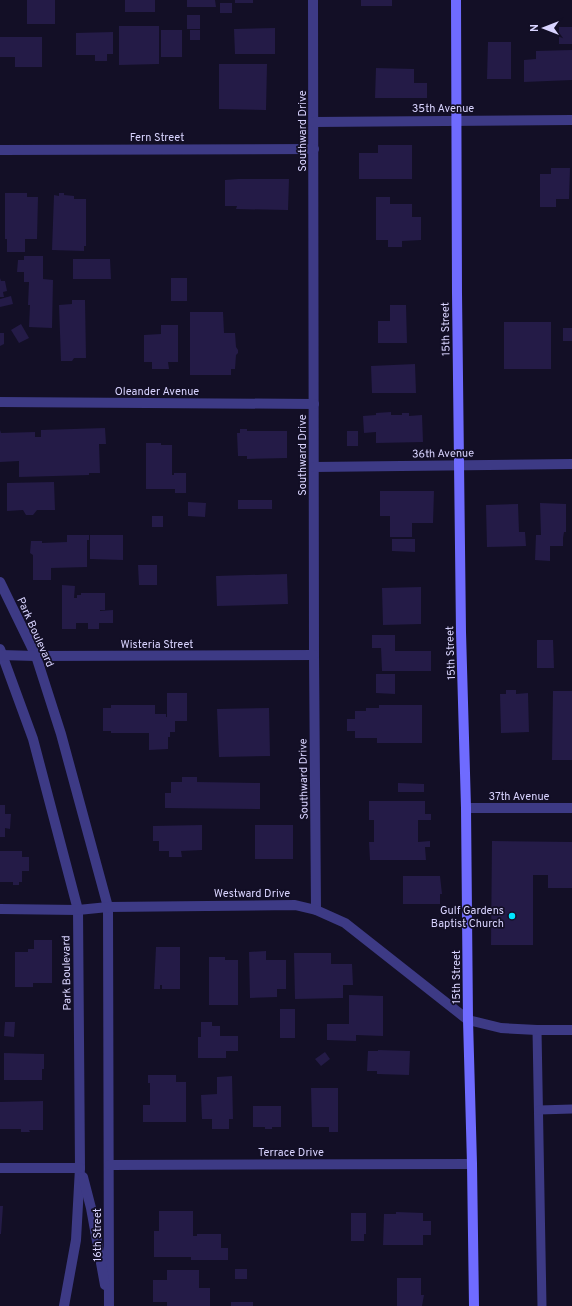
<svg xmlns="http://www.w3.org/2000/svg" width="572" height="1306" viewBox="0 0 572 1306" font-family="Overpass,sans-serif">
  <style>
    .building { fill: #241b47 }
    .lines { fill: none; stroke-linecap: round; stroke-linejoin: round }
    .service { stroke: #3d3a85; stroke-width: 9 }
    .minor { stroke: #3d3a85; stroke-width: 10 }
    .tertiary { stroke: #3d3a85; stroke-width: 10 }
    .secondary { stroke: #6f6bff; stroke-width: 10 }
    .poi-dot { fill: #00e5ff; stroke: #130f26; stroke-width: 1.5 }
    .labels { text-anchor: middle; stroke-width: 3.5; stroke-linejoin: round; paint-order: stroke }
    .street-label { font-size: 11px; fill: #d9d4ff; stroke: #130f26 }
    .poi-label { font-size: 11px; fill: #d9d4ff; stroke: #130f26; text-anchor: end }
  </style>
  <rect width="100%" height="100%" fill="#130f26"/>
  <g class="building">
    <rect x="27" y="0" width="28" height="24"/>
    <rect x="125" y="0" width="30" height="12"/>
    <polygon points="187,0 215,0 216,7 187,7"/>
    <rect x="235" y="0" width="18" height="3"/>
    <rect x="361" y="0" width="31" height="6"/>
    <rect x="220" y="3" width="12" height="10"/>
    <rect x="187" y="15" width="13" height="14"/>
    <polygon points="119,26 159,26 159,64 119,65"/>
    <rect x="559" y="27" width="13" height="17"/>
    <polygon points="275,28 275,54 235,54 234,29"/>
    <rect x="161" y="30" width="21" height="27"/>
    <rect x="190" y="30" width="10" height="10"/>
    <polygon points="113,32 113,54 107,54 107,61 95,61 95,55 76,55 76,33"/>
    <polygon points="0,37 42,37 42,67 15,67 15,57 0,57"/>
    <polygon points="488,42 511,42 511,79 487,79"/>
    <polygon points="572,50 572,80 524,82 524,60 536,59 536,51"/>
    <polygon points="219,64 267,64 266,110 219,109"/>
    <polygon points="376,68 414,69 414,83 427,83 427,98 375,98"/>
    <polygon points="378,145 412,145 412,179 359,179 359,153 378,153"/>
    <polygon points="551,168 570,168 569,199 556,199 556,207 540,207 540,174 551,174"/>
    <polygon points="238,179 289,179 288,210 236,209 237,206 225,206 225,180"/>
    <polygon points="5,193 27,193 27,197 38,197 37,239 25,239 25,252 7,252 7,239 5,239"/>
    <polygon points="59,193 64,193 64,195 74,196 74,199 86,199 86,246 84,246 84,251 52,250 54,195 59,196"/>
    <polygon points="376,197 390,197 390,204 412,204 412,217 421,217 421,240 402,241 402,247 388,247 388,240 376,240"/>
    <polygon points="24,256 43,256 43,279 53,280 52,328 29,327 30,305 28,305 29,282 24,282 24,272 17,272 18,260 24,260"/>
    <polygon points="73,259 110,259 111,279 73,279"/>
    <polygon points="0,278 1,281 5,281 7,291 3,292 4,297 0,297"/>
    <rect x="171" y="278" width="16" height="23"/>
    <polygon points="11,296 13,304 0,307 0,299"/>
    <polygon points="72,300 85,300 86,358 74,358 72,361 61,361 59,305 72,304"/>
    <polygon points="390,305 406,305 407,343 378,343 378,321 390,321"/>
    <polygon points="190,312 223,312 224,333 235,333 236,347 238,350 238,353 236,355 235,369 231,369 231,375 190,375"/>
    <rect x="504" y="322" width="47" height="47"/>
    <polygon points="21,324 29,338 19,343 11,330"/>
    <polygon points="161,325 178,325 178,362 168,362 169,369 152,369 152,362 144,362 144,335 161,334"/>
    <rect x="563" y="328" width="9" height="13"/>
    <polygon points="0,333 4,333 4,344 0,346"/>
    <polygon points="415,364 416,393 372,393 371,366"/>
    <polygon points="391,412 391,415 402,415 402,413 409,413 409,416 422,415 423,442 376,443 376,432 364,433 363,416 376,415 376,413"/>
    <polygon points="105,428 106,444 99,444 100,473 89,473 89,475 19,477 19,461 0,462 0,430 1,433 35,432 35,437 41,437 41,430"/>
    <polygon points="240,429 247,429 247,431 287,431 287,458 247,459 247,456 238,456 237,433 240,433"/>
    <rect x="347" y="431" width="11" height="15"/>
    <polygon points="146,443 161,443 161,445 172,445 172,475 174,475 174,473 186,473 186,493 175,493 175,489 146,489"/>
    <polygon points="54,482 55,510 37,510 33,515 26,515 23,510 7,511 7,483"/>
    <polygon points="380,491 434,491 433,523 412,523 412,537 390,537 390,516 380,516"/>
    <rect x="238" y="500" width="34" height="9"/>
    <polygon points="188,502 206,503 205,517 188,516"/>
    <polygon points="540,503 566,504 566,532 564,532 563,538 563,546 550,546 550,561 535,560 536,535 541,535"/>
    <polygon points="518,504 519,532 525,532 526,546 487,547 486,505"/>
    <rect x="152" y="516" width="11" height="11"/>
    <polygon points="67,535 89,535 89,540 87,540 87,567 51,568 51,580 33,580 33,555 30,553 31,541 42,541 42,543 67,542"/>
    <polygon points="90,535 123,535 123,560 90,559"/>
    <polygon points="392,539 415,539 415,552 392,551"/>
    <polygon points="138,565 157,565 157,585 139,585"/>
    <polygon points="287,574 288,604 217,606 216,576"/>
    <polygon points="62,585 75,586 74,598 77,598 77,595 81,595 81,593 105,593 105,610 100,610 100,611 113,610 113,623 99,623 99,629 88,629 88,623 76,623 76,629 62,629"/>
    <polygon points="421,587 421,624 383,625 382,588"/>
    <polygon points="372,635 395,635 395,651 431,651 431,671 382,671 381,648 372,648"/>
    <polygon points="537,640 553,640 554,668 537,668"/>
    <polygon points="376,674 395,674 395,694 376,693"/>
    <polygon points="506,690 516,690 516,694 528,693 529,732 501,733 500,694 506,694"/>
    <polygon points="553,691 572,691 572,760 552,760"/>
    <polygon points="167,693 187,693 187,721 175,721 175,732 170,732 170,737 168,737 168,749 149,750 149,733 111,733 111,731 103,731 103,708 111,708 111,705 155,705 155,714 166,714 166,717 167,717"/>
    <polygon points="379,705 422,705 422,743 377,743 377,738 355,738 355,731 347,731 347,719 355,719 355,711 366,711 366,708 379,708"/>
    <polygon points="269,708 270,756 219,757 217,709"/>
    <polygon points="182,777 197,777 197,782 260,783 260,809 165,808 165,793 171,793 171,782 182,782"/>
    <polygon points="398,783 424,784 424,792 398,792"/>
    <polygon points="369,801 425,801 425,814 431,814 431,820 418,820 418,842 430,841 430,847 425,847 426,860 370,860 369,842 374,842 374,820 369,820"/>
    <polygon points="0,805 5,805 5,814 11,814 10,829 5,828 5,837 0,837"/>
    <polygon points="202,825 202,850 181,851 182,857 169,857 169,851 159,851 159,841 153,841 153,826"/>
    <rect x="255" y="825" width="38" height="34"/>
    <polygon points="492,841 572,842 572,888 548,888 548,875 533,875 533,945 491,945"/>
    <polygon points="0,851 22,851 22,857 29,857 29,871 22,871 22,882 19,882 19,885 13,885 13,882 0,882"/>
    <polygon points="403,876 440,876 442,894 440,894 440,904 403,904"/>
    <polygon points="34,940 52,940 52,983 33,983 33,987 15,987 15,952 28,952 28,949 34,949"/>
    <polygon points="156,947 180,947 180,989 162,989 162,985 160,985 160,989 154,989"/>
    <polygon points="266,951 266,960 286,960 286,989 277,989 277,997 250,998 249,952"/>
    <polygon points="294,953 331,953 331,964 352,964 353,985 343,985 343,998 295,999"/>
    <polygon points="209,957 225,957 225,960 238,960 238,1005 209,1005"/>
    <polygon points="349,995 383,996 383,1036 356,1035 356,1041 327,1040 327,1024 349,1024"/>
    <rect x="280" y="1009" width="15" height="29"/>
    <polygon points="5,1022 15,1022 14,1037 4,1036"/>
    <polygon points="201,1022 212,1022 212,1026 220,1026 220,1036 238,1036 238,1051 226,1051 226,1058 198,1058 198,1037 201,1037"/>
    <polygon points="378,1050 410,1051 409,1075 377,1074 377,1071 367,1071 368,1051 378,1051"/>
    <polygon points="325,1052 330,1059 321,1066 315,1059"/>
    <polygon points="4,1053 44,1054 44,1069 42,1069 42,1080 4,1080"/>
    <polygon points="148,1075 176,1075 176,1082 186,1082 186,1122 143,1122 143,1105 150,1105 150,1083 148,1083"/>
    <polygon points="232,1076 233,1119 229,1119 229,1129 212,1129 212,1119 202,1119 201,1095 217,1094 217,1077"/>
    <polygon points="311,1088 338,1088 338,1132 329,1132 329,1127 312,1127"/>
    <polygon points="43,1101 43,1130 29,1130 30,1132 21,1132 21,1129 0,1129 0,1102"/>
    <polygon points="253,1106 281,1106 281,1127 272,1127 272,1129 265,1129 265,1127 253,1127"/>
    <polygon points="0,1206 3,1206 1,1234 0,1234"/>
    <polygon points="159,1211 193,1211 193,1236 197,1236 197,1234 221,1234 221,1248 228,1248 228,1260 191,1260 191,1257 154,1257 154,1231 159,1231"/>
    <polygon points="396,1212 423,1213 423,1221 431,1221 431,1235 423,1235 423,1245 383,1245 384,1214 396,1214"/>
    <polygon points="351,1213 366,1213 366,1234 364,1234 364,1241 351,1241"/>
    <rect x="235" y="1269" width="12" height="10"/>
    <polygon points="167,1270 199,1270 199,1288 210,1288 210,1306 167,1306 167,1302 153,1302 153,1280 167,1280"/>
    <polygon points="397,1278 421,1278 421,1295 424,1295 422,1306 397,1306"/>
    <rect x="231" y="1302" width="22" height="4"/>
  </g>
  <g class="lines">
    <g class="service">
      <polyline points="537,1030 542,1306"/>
      <polyline points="539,1110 572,1109"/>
    </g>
    <g class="minor">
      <polyline points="313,0 314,655 316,910"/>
      <polyline points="314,122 572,120"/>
      <polyline points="0,150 314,149"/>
      <polyline points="0,402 314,404"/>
      <polyline points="314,467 572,464"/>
      <polyline points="0,582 36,656 61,734 108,907 109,1306"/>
      <polyline points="0,649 33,739 78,910 80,1168 76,1240 64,1306"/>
      <polyline points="0,655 36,656 314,655"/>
      <polyline points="466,808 572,808"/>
      <polyline points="0,909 78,910 108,907 295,905 316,910 345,923 468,1020"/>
      <polyline points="109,1165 472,1164"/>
      <polyline points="0,1168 80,1168"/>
      <polyline points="83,1177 91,1208 105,1285"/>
    </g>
    <polyline class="tertiary" points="468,1020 501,1028 537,1030 572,1030"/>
    <polyline class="secondary" points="456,0 457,293 461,632 466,808 468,1020 472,1164 474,1306"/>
  </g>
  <circle class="poi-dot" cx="512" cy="916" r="4"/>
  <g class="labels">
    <g class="street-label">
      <text x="443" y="112">35th Avenue</text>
      <text transform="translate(302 131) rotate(-90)" y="4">Southward Drive</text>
      <text x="157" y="141">Fern Street</text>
      <text transform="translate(445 329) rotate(-91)" y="4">15th Street</text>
      <text x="157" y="395">Oleander Avenue</text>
      <text transform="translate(443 453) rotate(-1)" y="4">36th Avenue</text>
      <text transform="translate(302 455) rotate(-90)" y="4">Southward Drive</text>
      <text transform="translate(36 632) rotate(66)" y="4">Park Boulevard</text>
      <text x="157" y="648">Wisteria Street</text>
      <text transform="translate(450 653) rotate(-92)" y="4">15th Street</text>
      <text transform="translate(303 779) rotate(-91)" y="4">Southward Drive</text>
      <text x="519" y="800">37th Avenue</text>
      <text x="252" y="897">Westward Drive</text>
      <text transform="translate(66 973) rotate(-91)" y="4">Park Boulevard</text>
      <text transform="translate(456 977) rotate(-90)" y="4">15th Street</text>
      <text x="291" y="1156">Terrace Drive</text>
      <text transform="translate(97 1235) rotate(-90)" y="4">16th Street</text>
    </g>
    <g class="poi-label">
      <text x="504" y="914">Gulf Gardens<tspan x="504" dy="13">Baptist Church</tspan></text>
    </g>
  </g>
  <g transform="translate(544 28) rotate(270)" stroke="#130f26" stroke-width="3" paint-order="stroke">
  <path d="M0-3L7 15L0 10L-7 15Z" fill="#d9d4ff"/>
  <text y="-6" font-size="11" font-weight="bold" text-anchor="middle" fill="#d9d4ff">N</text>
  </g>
</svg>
